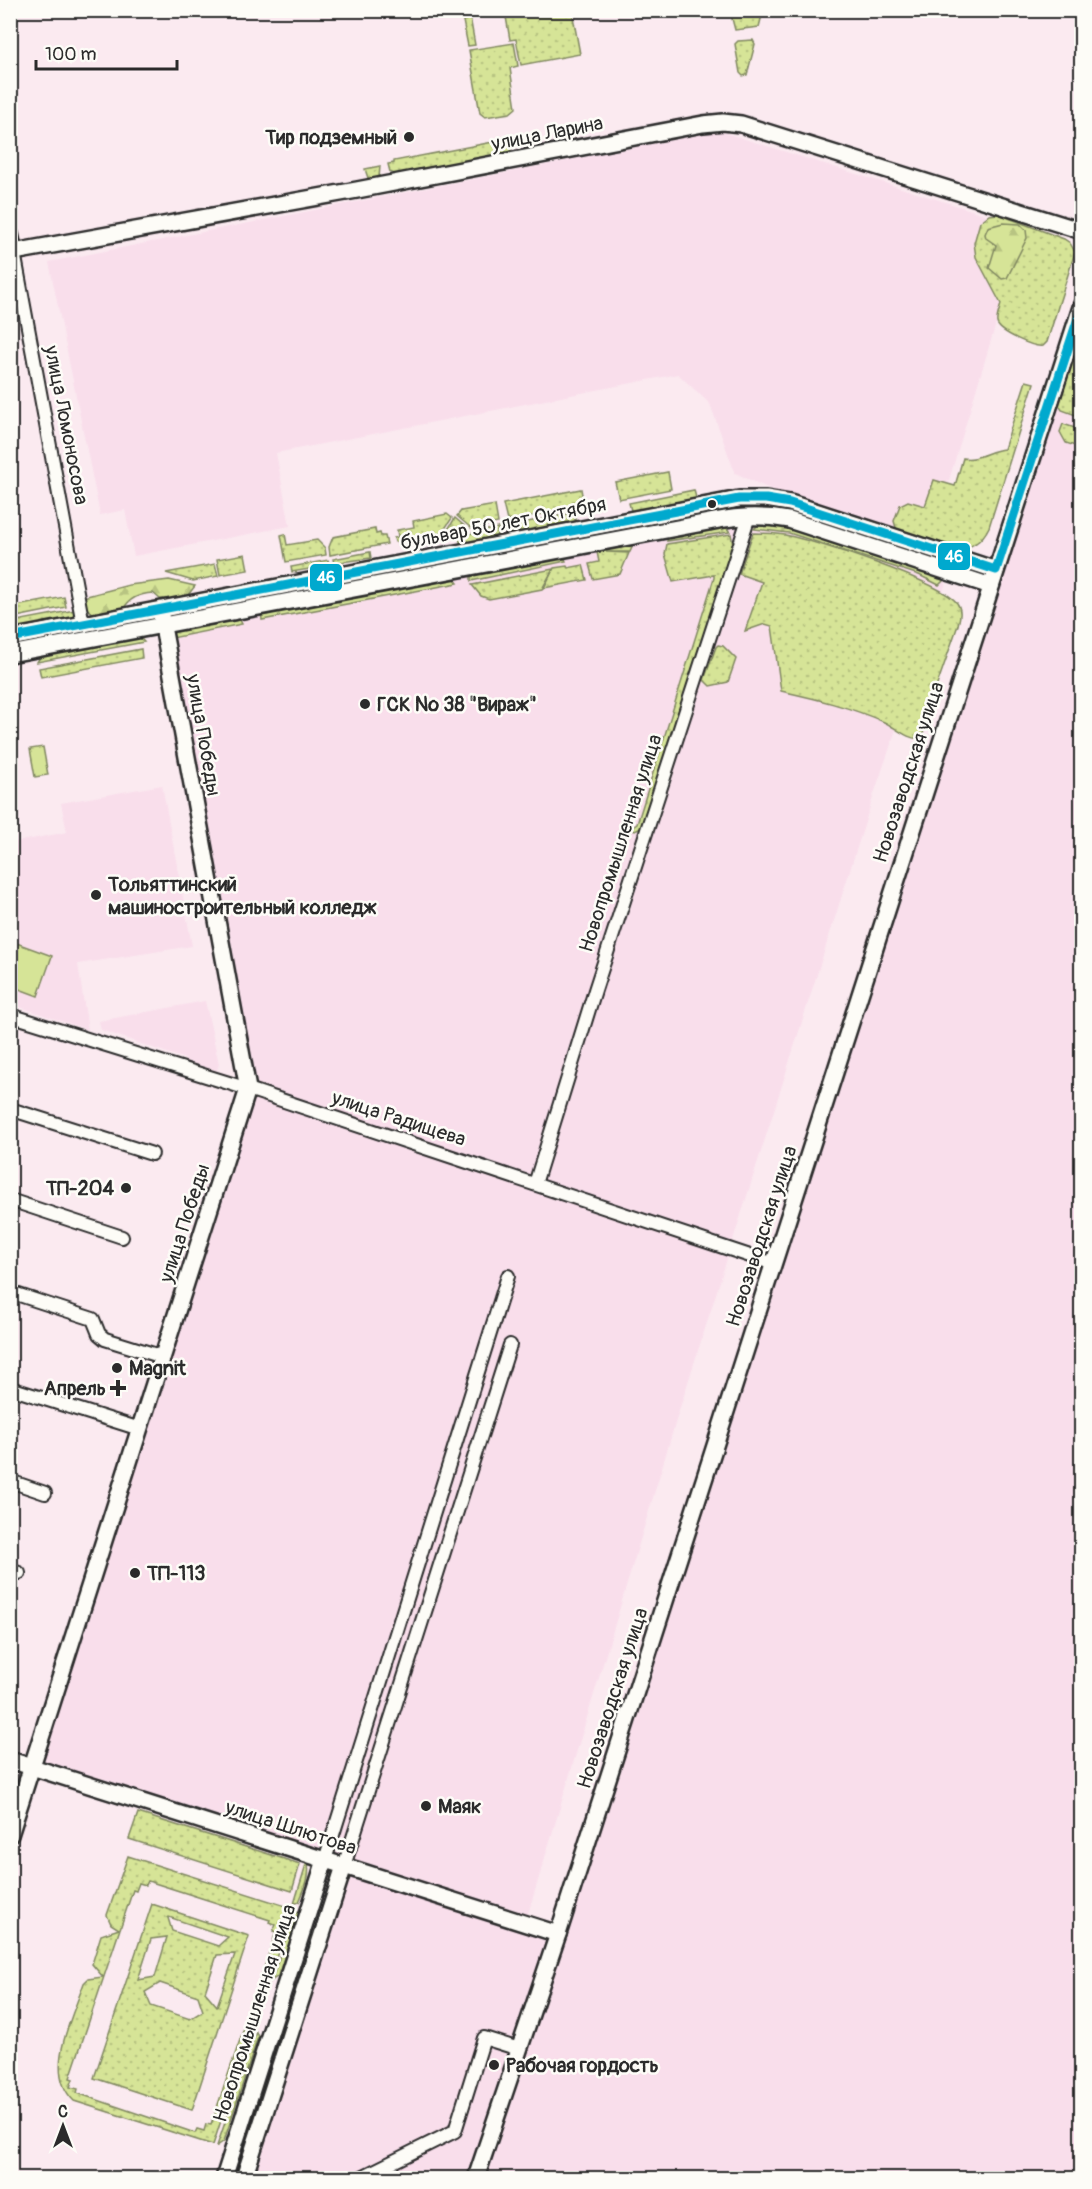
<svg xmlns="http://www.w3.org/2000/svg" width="1092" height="2189" viewBox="0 0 1092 2189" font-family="Pangolin,sans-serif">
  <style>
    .built { fill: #f9deeb }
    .grass { fill: url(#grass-dots); stroke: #808861; stroke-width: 1.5; fill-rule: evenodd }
    .forest { fill: url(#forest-firs); stroke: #808861; stroke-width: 1.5 }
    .green { fill: #d6e497; stroke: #808861; stroke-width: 1.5 }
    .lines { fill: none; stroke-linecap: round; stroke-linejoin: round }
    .minor-casing { stroke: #2b2b2b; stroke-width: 16 }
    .major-casing { stroke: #2b2b2b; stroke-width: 20 }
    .minor { stroke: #fdfcf7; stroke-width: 12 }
    .major { stroke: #fdfcf7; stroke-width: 15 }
    .bus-1-casing { stroke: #fdfcf7; stroke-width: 14 }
    .bus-1 { stroke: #00a9ce; stroke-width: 9 }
    .poi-dot { fill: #2b2b2b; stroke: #fdfcf7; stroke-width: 2 }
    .labels { text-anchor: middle; stroke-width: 5; stroke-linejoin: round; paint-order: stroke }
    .street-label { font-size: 20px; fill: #2b2b2b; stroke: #fdfcf7 }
    .poi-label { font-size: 20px; font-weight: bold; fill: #2b2b2b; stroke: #fdfcf7; text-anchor: start }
    .line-badge { stroke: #fdfcf7; stroke-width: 2 }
    .badge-label { font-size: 16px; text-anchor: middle; font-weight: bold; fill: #fff }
  </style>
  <defs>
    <pattern id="grass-dots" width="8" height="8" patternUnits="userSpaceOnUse" patternTransform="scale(1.5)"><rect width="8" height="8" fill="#d6e497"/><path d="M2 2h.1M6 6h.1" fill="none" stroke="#b8c482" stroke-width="1.8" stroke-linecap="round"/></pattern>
    <pattern id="forest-firs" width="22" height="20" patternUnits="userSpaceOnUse" patternTransform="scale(1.5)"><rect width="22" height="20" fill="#d6e497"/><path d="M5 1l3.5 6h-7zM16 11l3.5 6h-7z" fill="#b8c482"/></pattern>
  </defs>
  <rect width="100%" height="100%" fill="#fbeaf0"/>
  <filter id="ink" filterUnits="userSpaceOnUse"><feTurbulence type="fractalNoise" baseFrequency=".0167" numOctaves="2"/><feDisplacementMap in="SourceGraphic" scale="12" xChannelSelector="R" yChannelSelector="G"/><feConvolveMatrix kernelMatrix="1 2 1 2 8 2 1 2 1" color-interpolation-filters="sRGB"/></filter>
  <g filter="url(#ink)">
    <g class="built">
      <polygon points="719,131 1025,227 931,540 770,489 735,473 710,404 678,374 276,453 290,526 134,556 125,510 100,515 49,262"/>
      <polygon points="1081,305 1081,2178 480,2178"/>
      <polygon points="748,525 783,525 947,580 874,794 678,1414 528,1914 37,1764 253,1086 169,632"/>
      <polygon points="162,785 192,946 78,964 88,1030 11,1004 11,843 67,832 61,803"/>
      <polygon points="205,1001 219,1064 216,1073 184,1062 185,1059 101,1030 99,1021"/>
      <polygon points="352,1873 553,1937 475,2178 252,2178"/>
    </g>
    <g class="grass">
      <polygon points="461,11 469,11 475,45 468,46"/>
      <polygon points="505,11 572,11 580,54 521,65 516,39 510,40"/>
      <polygon points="730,11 763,11 759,27 735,30"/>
      <polygon points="753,40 755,44 747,75 743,76 740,73 735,44 738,41"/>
      <polygon points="514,43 518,66 510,68 516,108 510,113 485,117 480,113 469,50"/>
      <polygon points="509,139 511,150 507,154 396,175 390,172 388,164 394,163 394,161"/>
      <polygon points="380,166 379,178 372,180 368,178 365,169"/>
      <path d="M998,214L1064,239L1070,243L1075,252L1047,342L1043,346C1034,348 999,332 997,323C996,317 1000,309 1001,304L976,257L974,243L980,222L989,215Z"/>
      <polygon points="1081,322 1081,417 1062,410 1057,402"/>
      <path d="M1026,381L1034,383L989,527C970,567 927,541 897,531L894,521L900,505L908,501L925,506L934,480L955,486L963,458C977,461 990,450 1004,449Z"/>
      <polygon points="1063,424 1081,430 1081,448 1066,443 1060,432"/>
      <polygon points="668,472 671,489 619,499 615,482"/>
      <polygon points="581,489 584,506 507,521 503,504"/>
      <polygon points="694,490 696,498 691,502 632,514 629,503"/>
      <polygon points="495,505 498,523 471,528 457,516 461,511"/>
      <polygon points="732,508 731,512 522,551 521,548"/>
      <polygon points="574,513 576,525 508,535 507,526"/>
      <polygon points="447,514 452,518 442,533 395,542 394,538 398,537 397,530 414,527 413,521"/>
      <polygon points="801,514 946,561 943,564 800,516"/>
      <polygon points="455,518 468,529 446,533"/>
      <polygon points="759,524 785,524 922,568 944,580 939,585 919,575 789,533 754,529"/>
      <polygon points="724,525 730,532 667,541 668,536"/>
      <polygon points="498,528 496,539 461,547 459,536"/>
      <polygon points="375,529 376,534 380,533 381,536 385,536 387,544 330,555 329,547 333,537"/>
      <path d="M753,533C764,533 774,533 785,535C816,541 940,581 957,603C962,610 960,617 958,625L924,722L927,723L921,738C909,741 895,727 884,722C850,707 817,699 781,691L772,626L765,624L745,631L762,582L739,574Z"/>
      <polygon points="285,534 287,545 317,540 325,548 326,555 286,562 281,535"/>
      <polygon points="731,534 733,545 641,828 635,831 630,829 637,824 714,578 714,575 673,582 665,554 667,544"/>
      <polygon points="634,543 630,552 606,552 629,553 620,574 593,579 589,564 599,562 597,552 613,545"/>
      <polygon points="370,552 371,558 334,563 333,559"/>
      <polygon points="499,552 498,556 309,590 309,588"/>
      <polygon points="245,554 248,570 220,575 217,559"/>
      <polygon points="547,557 565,559 566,561 471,581 471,574"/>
      <polygon points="328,560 329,564 327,566 292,572 291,567"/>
      <polygon points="215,564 218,576 193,581 166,573"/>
      <polygon points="583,565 587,580 544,588 554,568 567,566 568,568"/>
      <polygon points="553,569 542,589 489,599 481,596 472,585"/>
      <polygon points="454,578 458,583 262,620 261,611"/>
      <polygon points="64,597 66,607 11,618 11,607"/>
      <polygon points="75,610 72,619 11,632 11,622"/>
      <polygon points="239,618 242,624 167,639 173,630"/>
      <polygon points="138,636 144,642 37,662 42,654"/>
      <polygon points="718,645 723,646 736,659 728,682 710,686 704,680 716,647"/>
      <polygon points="141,649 142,658 41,677 39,668"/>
      <polygon points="138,1813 300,1864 292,1891 129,1839"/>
      <path d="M128,1856L292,1908L269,1980H260L276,1932L273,1931L276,1925L269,1922L270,1920L148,1881L146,1885L139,1883L136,1891L133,1890L70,2078L73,2079L70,2087L78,2089L77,2093L195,2133L197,2129L204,2131L206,2124L211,2125L245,2025L251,2029L213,2145L74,2101C43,2072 72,2018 84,1983L88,1979L103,1977L92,1964L101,1935L119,1929L111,1924L107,1915Z"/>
      <path d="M307,1861C312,1874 304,1890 299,1902L294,1904Z"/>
      <path d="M152,1904L249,1936L192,2110L94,2078ZM168,1918L169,1917L228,1937L218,1946L172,1931ZM167,1937L155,1977L138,1980L151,1939ZM234,1954H235L217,2006L205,1992L217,1955ZM160,1983L198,1996L203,2011L190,2019L151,2006L145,1992Z"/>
      <polygon points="295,1911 299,1912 278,1976 271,1981"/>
      <polygon points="256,2032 258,2037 224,2141 217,2146"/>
    </g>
    <g class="forest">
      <polygon points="1003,223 1020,224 1026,230 1027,238 1007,278 1002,279 989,268 996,245 986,238 985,234 988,227"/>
      <path d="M169,580L195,586L185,599H160L153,593C139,594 129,598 122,611C104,614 87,621 83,597L129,585Z"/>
    </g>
    <g class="green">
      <polygon points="43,747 48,775 35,777 30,749"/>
      <polygon points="11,941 52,956 38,996 11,986"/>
    </g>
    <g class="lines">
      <g class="minor-casing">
        <g id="minor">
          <polyline points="10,252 14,252 83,624"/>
          <polyline points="10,1015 248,1089 774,1264"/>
          <polyline points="10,1109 152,1154"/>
          <polyline points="535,1184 595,990 749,516"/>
          <polyline points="10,1200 122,1237"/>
          <polyline points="10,1292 93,1319 99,1334 105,1339 163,1357"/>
          <polyline points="10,1388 140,1429"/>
          <polyline points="10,1481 45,1493"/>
          <polyline points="10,1570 19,1573"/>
          <polyline points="325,1860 508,1276"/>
          <polyline points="344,1866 510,1345"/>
          <polyline points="360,2178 455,2131 484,2038 519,2049"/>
        </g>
      </g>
      <g class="major-casing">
        <g id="major">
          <polyline points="10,234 14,252 357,190 703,124 723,122 741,124 1082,231"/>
          <polyline points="10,638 739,499 766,499 790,503 996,570"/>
          <path d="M10,654L714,521C739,516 763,515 789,520L991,586"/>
          <polyline points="10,1760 558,1934"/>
          <polyline points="10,1835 248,1089 160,610"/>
          <polyline points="224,2178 325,1860"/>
          <polyline points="244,2178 344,1866"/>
          <polyline points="476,2178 558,1934 1082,304"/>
        </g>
      </g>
      <use href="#minor" class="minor"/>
      <use href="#major" class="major"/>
      <g class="bus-1-casing">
        <polyline id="bus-1" points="10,638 739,499 766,499 790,503 996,570 1082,306"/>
      </g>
      <use href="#bus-1" class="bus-1"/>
    </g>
  </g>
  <g class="poi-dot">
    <circle cx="409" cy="137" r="6"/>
    <circle cx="712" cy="504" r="5"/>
    <circle cx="365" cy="704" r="6"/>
    <circle cx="96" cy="895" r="6"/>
    <circle cx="126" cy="1188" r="6"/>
    <circle cx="117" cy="1368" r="6"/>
    <path d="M115 1379h6v6h6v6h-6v6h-6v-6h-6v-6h6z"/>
    <circle cx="135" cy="1573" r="6"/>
    <circle cx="426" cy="1806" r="6"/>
    <circle cx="494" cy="2065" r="6"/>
  </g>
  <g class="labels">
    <g class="street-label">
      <text transform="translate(547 133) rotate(-11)" y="7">улица Ларина</text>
      <text transform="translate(67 425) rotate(79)" y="7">улица Ломоносова</text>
      <text transform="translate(503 523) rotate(-11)" y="7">бульвар 50 лет Октября</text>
      <text transform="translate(204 735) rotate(80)" y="7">улица Победы</text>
      <text transform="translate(908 772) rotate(-72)" y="7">Новозаводская улица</text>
      <text transform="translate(620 843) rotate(-72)" y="7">Новопромышленная улица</text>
      <text transform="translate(399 1118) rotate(18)" y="7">улица Радищева</text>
      <text transform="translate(184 1223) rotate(-72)" y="7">улица Победы</text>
      <text transform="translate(761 1236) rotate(-72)" y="7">Новозаводская улица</text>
      <text transform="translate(612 1698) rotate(-72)" y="7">Новозаводская улица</text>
      <text transform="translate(291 1827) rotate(18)" y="7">улица Шлютова</text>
      <text transform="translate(254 2013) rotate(-72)" y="7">Новопромышленная улица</text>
    </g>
    <g class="poi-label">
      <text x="397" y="144" text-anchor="end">Тир подземный</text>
      <text x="377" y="711">ГСК № 38 "Вираж"</text>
      <text x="108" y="891">Тольяттинский<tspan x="108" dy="23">машиностроительный колледж</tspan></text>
      <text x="114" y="1195" text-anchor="end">ТП-204</text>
      <text x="129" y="1375">Magnit</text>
      <text x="106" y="1395" text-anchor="end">Апрель</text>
      <text x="147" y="1580">ТП-113</text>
      <text x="438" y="1813">Маяк</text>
      <text x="506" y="2072">Рабочая гордость</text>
    </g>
  </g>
  <g class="line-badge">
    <rect x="937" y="542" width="34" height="29" rx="6" fill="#00a9ce"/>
    <rect x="309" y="563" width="34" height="29" rx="6" fill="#00a9ce"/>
  </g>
  <g class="badge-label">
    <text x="954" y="562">46</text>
    <text x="326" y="583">46</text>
  </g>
  <rect width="1092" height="2189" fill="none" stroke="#fdfcf7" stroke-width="36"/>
  <rect x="18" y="18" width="1056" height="2153" fill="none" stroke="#2b2b2b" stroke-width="2" filter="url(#ink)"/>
  <g transform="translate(63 2126)" stroke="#fdfcf7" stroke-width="4.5" paint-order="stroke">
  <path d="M0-4.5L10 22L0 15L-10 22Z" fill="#2b2b2b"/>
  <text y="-9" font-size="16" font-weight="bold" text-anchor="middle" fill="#2b2b2b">С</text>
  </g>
  <path d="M36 60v9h141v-9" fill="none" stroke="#2b2b2b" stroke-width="3"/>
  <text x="45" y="60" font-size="18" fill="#2b2b2b" stroke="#fdfcf7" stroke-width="4.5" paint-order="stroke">100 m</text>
</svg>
